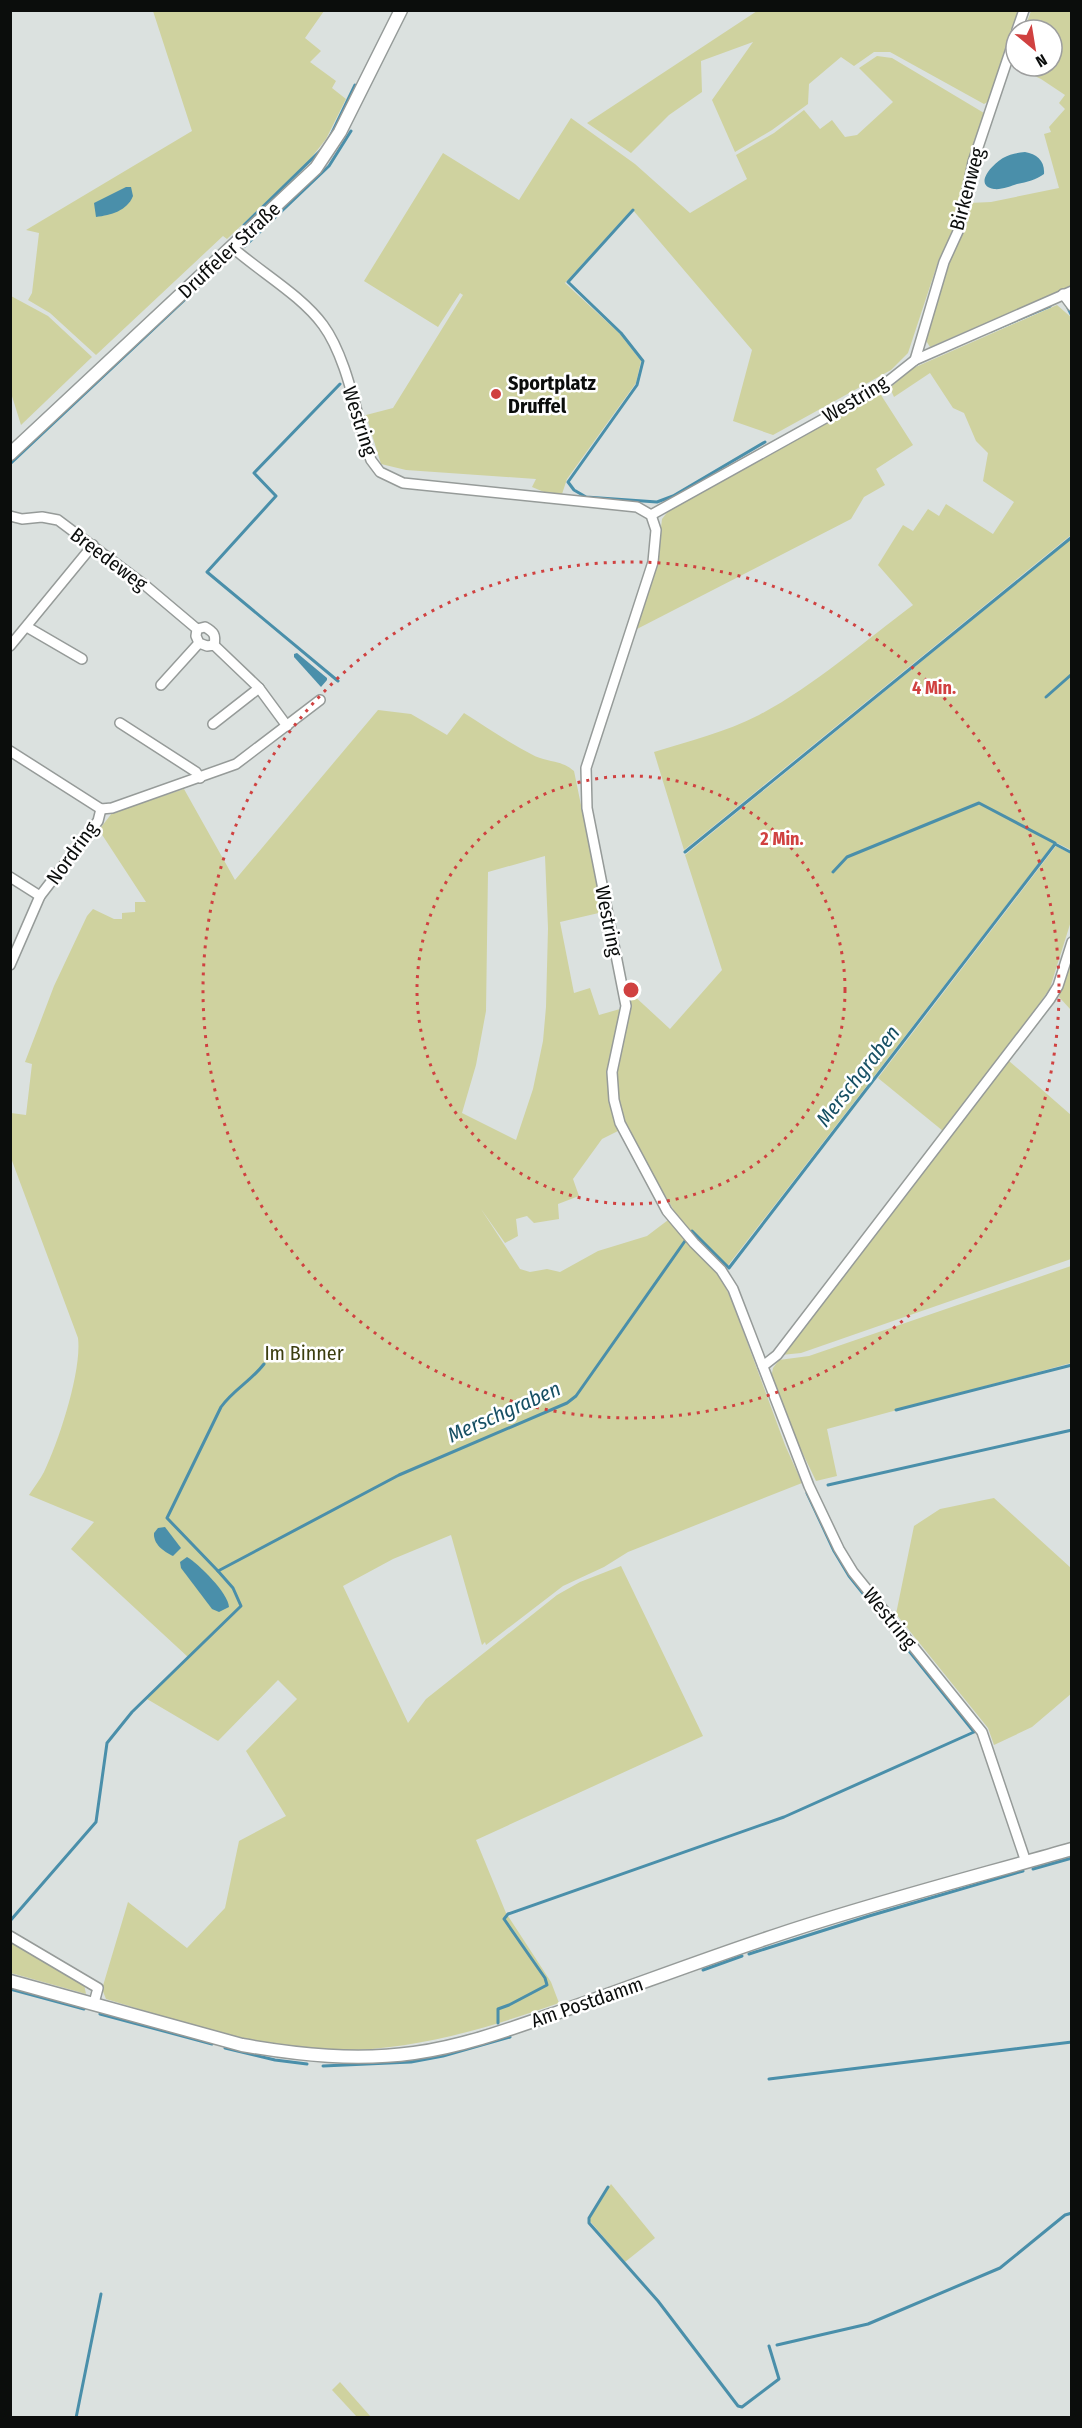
<svg xmlns="http://www.w3.org/2000/svg" width="1082" height="2428" viewBox="0 0 1082 2428" font-family="'Fira Sans Condensed',sans-serif">
  <style>
    .green { fill: #cfd29f; fill-rule: evenodd }
    .water { fill: #4a8faa }
    .lines { fill: none; stroke-linecap: round; stroke-linejoin: round }
    .stream { stroke: #4a8faa; stroke-width: 3 }
    .street-casing { stroke: #969b99; stroke-width: 12 }
    .secondary-casing { stroke: #969b99; stroke-width: 15 }
    .street { stroke: #fff; stroke-width: 9 }
    .secondary { stroke: #fff; stroke-width: 12 }
    .ring { fill: none; stroke: #d04140; stroke-width: 3; stroke-dasharray: 3 6 }
    .poi-dot { fill: #d04140; stroke: #fff; stroke-width: 2 }
    .labels { text-anchor: middle; stroke-width: 5; stroke-linejoin: round; paint-order: stroke }
    .street-label { font-size: 20px; fill: #0b0d0c; stroke: #fff }
    .poi-label { font-size: 20px; font-weight: bold; fill: #0b0d0c; stroke: #fff; text-anchor: start }
    .park-label { font-size: 20px; fill: #3c3e0f; stroke: #fff }
    .water-label { font-size: 21px; font-style: italic; fill: #175064; stroke: #fff }
    .centre { fill: #d04140; stroke: #fff; stroke-width: 3 }
    .ring-label { font-size: 18px; text-anchor: middle; font-weight: bold; fill: #d04140; stroke: #fff; stroke-width: 5; stroke-linejoin: round; paint-order: stroke }
  </style>
  <rect width="100%" height="100%" fill="#dbe1df"/>
  <g class="green">
    <polygon points="153,11 324,11 305,38 321,51 310,62 336,81 332,88 346,99 326,139 308,162 227,239 223,236 96,355 50,313 28,300 32,293 39,233 26,230 192,131"/>
    <polygon points="757,11 1020,11 989,101 984,104 890,52 874,52 854,66 841,57 809,84 808,104 772,130 735,152 712,100 753,42 701,61 702,92 669,115 631,153 587,123"/>
    <polygon points="1031,11 1071,11 1071,286 930,347 925,339 947,263 969,203 991,202 1059,188 1044,134 1051,132 1049,127 1065,109 1059,103 1065,95 1041,79 1011,65 1016,52 1016,66 1052,66 1052,30 1024,30"/>
    <polygon points="877,56 892,58 984,113 970,158 956,227 939,259 908,353 891,370 773,435 733,421 752,350 632,209 565,283 619,333 641,361 636,383 567,479 562,494 544,492 532,487 536,479 406,470 381,464 366,415 393,408 463,295 460,293 438,327 364,281 443,153 519,200 571,118 635,164 690,213 747,179 736,155 774,133 804,110 820,129 832,120 845,137 857,135 893,102 859,68"/>
    <polygon points="11,296 48,316 92,357 21,425 11,393"/>
    <path d="M1057,305L1072,318L1071,535L684,850L654,752C689,741 726,732 759,715C811,688 865,641 913,605L878,565L903,525L913,531L928,509L939,516L946,504L993,534L1014,502L983,481L988,453L976,441L964,413L953,408L930,373L894,397L890,388L911,369Z"/>
    <polygon points="876,392 881,395 913,445 876,469 885,485 864,497 851,519 637,629 657,562 662,519 669,510"/>
    <path d="M1071,539V850L1055,842L726,1268L724,1267L719,1274L732,1301L785,1445L802,1483L628,1552L604,1567L563,1586L486,1645L485,1642L482,1645L451,1535L393,1559L343,1586L408,1723L426,1699L557,1595L580,1582L621,1566L703,1736L476,1840L506,1913L551,1982L559,2003C468,2035 375,2062 278,2045C220,2035 162,2016 106,1999L102,1989L128,1902L187,1948L225,1908L239,1841L286,1816L246,1751L297,1699L278,1680L218,1741L147,1699L189,1658L71,1549L94,1522L29,1495C34,1487 40,1480 44,1472C59,1441 82,1371 78,1338L11,1158V1113L26,1115L32,1064L25,1062L54,986L87,916L93,909L114,919H122V913L135,912V902H146L99,830L112,813L184,789L235,880L378,710L411,714L447,735L464,713C486,727 508,742 531,754C547,763 560,759 574,771L603,912L560,922L574,993L590,988L599,1015L620,1009V1020L610,1070L620,1130L602,1139L573,1179L579,1196L558,1204L559,1219L534,1223L527,1216L516,1219L518,1236L505,1243L481,1209L520,1269L530,1272L547,1269L560,1272L598,1251L647,1236L676,1214L633,1141L619,1107L615,1083L626,984L631,993L670,1029L722,970L685,855ZM545,856L548,928L546,1007L543,1041L533,1089L516,1140L462,1113L476,1065L486,1011L488,872Z"/>
    <polygon points="1056,846 1071,854 1071,921 1050,988 1020,1032 943,1131 878,1078"/>
    <polygon points="1071,958 1071,1010 1059,997"/>
    <polygon points="1009,1061 1071,1115 1071,1259 801,1353 781,1355"/>
    <polygon points="1071,1266 1071,1363 827,1429 837,1476 816,1481 790,1427 771,1379 773,1368 779,1360 809,1356"/>
    <polygon points="994,1498 1071,1568 1072,1693 1032,1727 994,1745 988,1728 896,1614 914,1526 940,1509"/>
    <polygon points="10,1941 84,1984 86,1994 11,1973"/>
    <polygon points="611,2184 655,2238 625,2262 589,2220"/>
    <polygon points="340,2382 371,2417 357,2417 332,2390"/>
  </g>
  <g class="water">
    <path d="M1025,152C1037,154 1045,161 1044,174C1036,180 1027,182 1017,184C1011,186 1001,190 994,189C972,185 994,163 1003,158C1010,154 1017,153 1025,152Z"/>
    <path d="M126,187H131L133,196C127,211 111,215 96,217L94,203Z"/>
    <polygon points="297,653 327,678 327,680 321,687 294,657 294,654"/>
    <path d="M165,1527L181,1548L173,1556C164,1552 153,1544 154,1533L158,1528Z"/>
    <path d="M187,1557C199,1564 228,1593 229,1607L219,1612L212,1609L181,1568L180,1562Z"/>
  </g>
  <g class="lines">
    <g class="stream">
      <polyline points="330,137 355,85"/>
      <polyline points="633,210 568,282 621,333 643,361 637,385 568,482 574,490 586,497 657,502 673,496 765,442"/>
      <polyline points="244,225 321,150"/>
      <polyline points="245,246 329,166 351,131"/>
      <polyline points="1068,308 1072,316"/>
      <polyline points="991,331 1050,306"/>
      <polyline points="10,464 228,259"/>
      <polyline points="338,681 207,572 276,496 254,473 340,384"/>
      <polyline points="1046,697 1072,674"/>
      <polyline points="685,852 1072,537"/>
      <polyline points="833,872 847,857 979,803 1055,843"/>
      <polyline points="896,1410 1072,1365"/>
      <polyline points="828,1485 1072,1430"/>
      <path d="M218,1571L167,1518L221,1407C233,1390 251,1381 264,1364"/>
      <polyline points="1033,1869 1072,1858"/>
      <polyline points="10,1921 96,1822 107,1743 132,1712 241,1606 233,1588 218,1571 399,1475 567,1403 576,1396 692,1231 729,1268 1055,844 1072,853"/>
      <polyline points="749,1954 869,1916 1023,1871"/>
      <polyline points="703,1970 742,1956"/>
      <polyline points="10,1989 84,2009"/>
      <polyline points="100,2014 212,2044"/>
      <polyline points="498,2023 498,2009 509,2005 547,1985 545,1978 504,1919 508,1914 784,1817 974,1732 849,1576 834,1551 807,1493"/>
      <polyline points="225,2048 275,2060 307,2064"/>
      <polyline points="323,2066 411,2062 443,2056 510,2037"/>
      <polyline points="769,2079 1072,2042"/>
      <polyline points="608,2187 589,2218 589,2223 658,2301 738,2406 742,2407 779,2379 769,2346"/>
      <polyline points="777,2345 868,2324 1000,2268 1065,2215 1072,2213"/>
      <polyline points="76,2418 101,2294"/>
    </g>
    <g class="street-casing">
      <g id="street">
        <polyline points="1017,30 1024,10"/>
        <path d="M232,247C260,272 301,295 323,325C348,359 357,420 371,460L380,472L403,483L637,507L651,515L656,530L653,562L586,768L587,808L626,1006L612,1072L614,1100L620,1123L667,1211L694,1243L721,1270L733,1289L809,1486L839,1549L853,1572L982,1732L1026,1862"/>
        <polyline points="1063,294 1072,306"/>
        <polyline points="915,360 944,262 960,227 973,162 1016,34"/>
        <polyline points="651,515 881,387 915,360 1072,291"/>
        <polyline points="10,516 22,519 42,517 58,520 146,586 197,629 196,636 199,643 207,646 214,645 259,688 287,726"/>
        <polyline points="27,627 82,659"/>
        <path d="M197,629L205,627C214,632 216,635 214,645"/>
        <polyline points="10,646 93,545"/>
        <polyline points="161,685 199,643"/>
        <polyline points="120,723 196,772 200,778"/>
        <polyline points="213,724 259,688"/>
        <polyline points="10,751 101,809"/>
        <polyline points="101,809 112,808 236,764 320,700"/>
        <polyline points="10,877 40,896"/>
        <polyline points="10,965 40,896 98,821 101,809"/>
        <polyline points="763,1366 777,1355 1050,999 1058,986 1072,942"/>
        <polyline points="10,1936 98,1988 94,2003"/>
      </g>
    </g>
    <g class="secondary-casing">
      <g id="secondary">
        <polyline points="10,454 316,168 340,132 401,10"/>
        <path d="M10,1981L242,2045C300,2055 356,2061 414,2053C465,2046 513,2028 562,2011C634,1986 707,1958 780,1934C876,1902 974,1877 1072,1849"/>
      </g>
    </g>
    <use href="#street" class="street"/>
    <use href="#secondary" class="secondary"/>
  </g>
  <g class="ring">
    <circle cx="631" cy="990" r="214"/>
    <circle cx="631" cy="990" r="428"/>
  </g>
  <circle class="poi-dot" cx="496" cy="394" r="6"/>
  <g class="labels">
    <g class="street-label">
      <text transform="translate(967 189) rotate(-75)" y="7">Birkenweg</text>
      <text transform="translate(229 250) rotate(-43)" y="7">Druffeler Straße</text>
      <text transform="translate(855 399) rotate(-31)" y="7">Westring</text>
      <text transform="translate(360 421) rotate(72)" y="7">Westring</text>
      <text transform="translate(109 559) rotate(37)" y="7">Breedeweg</text>
      <text transform="translate(72 853) rotate(-54)" y="7">Nordring</text>
      <text transform="translate(609 921) rotate(79)" y="7">Westring</text>
      <text transform="translate(890 1618) rotate(51)" y="7">Westring</text>
      <text transform="translate(587 2002) rotate(-19)" y="7">Am Postdamm</text>
    </g>
    <g class="poi-label">
      <text x="508" y="390">Sportplatz<tspan x="508" dy="23">Druffel</tspan></text>
    </g>
    <g class="park-label">
      <text x="304" y="1360">Im Binner</text>
    </g>
    <g class="water-label">
      <text transform="translate(858 1076) rotate(-52)" y="7">Merschgraben</text>
      <text transform="translate(504 1412) rotate(-24)" y="7">Merschgraben</text>
    </g>
  </g>
  <circle cx="631" cy="990" r="9" class="centre"/>
  <g class="ring-label">
    <text x="934" y="694">4 Min.</text>
    <text x="782" y="845">2 Min.</text>
  </g>
  <rect width="1082" height="2428" fill="none" stroke="#0b0d0c" stroke-width="24"/>
  <g transform="translate(1034 48) rotate(150)"><circle r="28" fill="#ffffff" stroke="#9d9e9e" stroke-width="1.5"/>
  <path d="M0-4.5L10 22L0 15L-10 22Z" fill="#d04140"/>
  <text y="-9" font-size="16" font-weight="bold" text-anchor="middle" fill="#0b0d0c">N</text>
  </g>
</svg>
